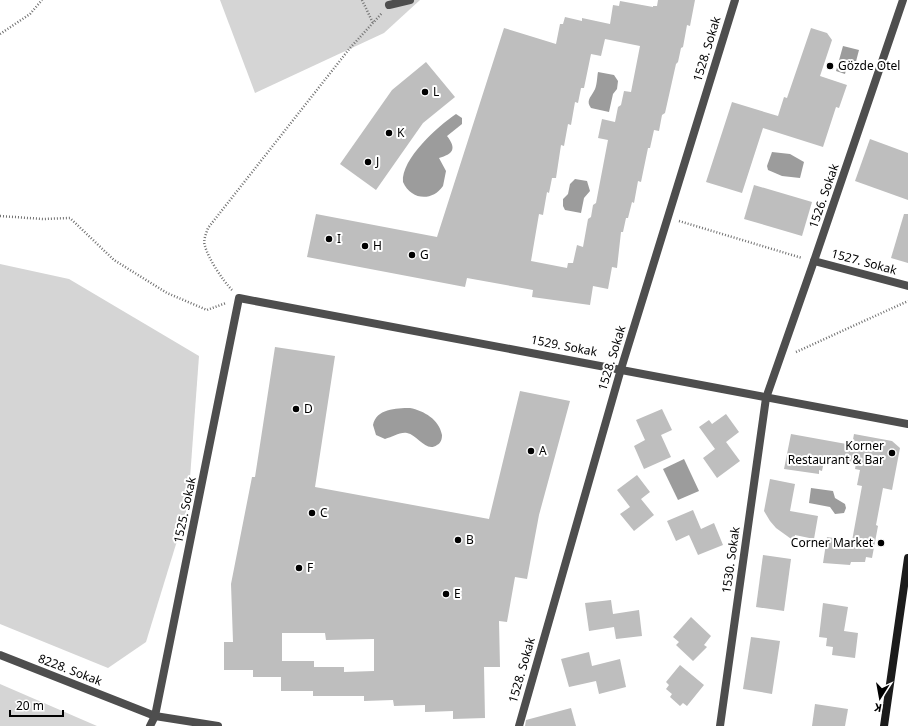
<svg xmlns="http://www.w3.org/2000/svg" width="908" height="726" viewBox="0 0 908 726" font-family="'Noto Sans',sans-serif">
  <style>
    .green { fill: #d5d5d5 }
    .water { fill: #9c9c9c }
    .building { fill: #bebebe; fill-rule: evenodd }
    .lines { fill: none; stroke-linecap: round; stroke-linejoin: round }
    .path { stroke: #707070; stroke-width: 2.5; stroke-dasharray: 1 2; stroke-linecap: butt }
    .street { stroke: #4e4e4e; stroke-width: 8 }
    .secondary { stroke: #1b1b1b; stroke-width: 8 }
    .poi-dot { fill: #000; stroke: #fff; stroke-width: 1.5 }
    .labels { text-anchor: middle; stroke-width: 4; stroke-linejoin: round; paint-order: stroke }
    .street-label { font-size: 12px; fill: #000; stroke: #fff }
    .poi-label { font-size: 12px; fill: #000; stroke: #fff; text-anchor: start }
  </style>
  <rect width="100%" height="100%" fill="#fff"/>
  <g class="green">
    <polygon points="220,0 420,0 384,33 255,93"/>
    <polygon points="0,264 69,279 199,356 188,505 146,642 108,668 0,624"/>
    <polygon points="0,684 97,726 0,726"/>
  </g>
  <g class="water">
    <polygon points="843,46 859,50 854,69 850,68 846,70 845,74 836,71"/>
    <path d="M598,72L614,75L618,81L617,89L613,94L609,112L591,108C586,101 590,98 594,91C597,87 597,77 598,72Z"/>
    <path d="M456,114L462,118V124L447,136C457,149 453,154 439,158L446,171L443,186C432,202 411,200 403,182C401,159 438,126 456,114Z"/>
    <polygon points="772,152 790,154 804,162 800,178 782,176 768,170 767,166"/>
    <polygon points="575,179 587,181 590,191 584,198 581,213 565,210 563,206 563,199 568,194 570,184"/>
    <path d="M410,408C424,411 439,419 442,435C442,439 441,443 437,445C426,453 418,435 407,433C399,432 393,437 385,439L376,435L373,425C376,409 396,408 410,408Z"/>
    <polygon points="684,459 699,491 678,500 663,469"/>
    <polygon points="811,488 833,491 835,498 845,504 846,508 844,513 835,514 830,507 809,503"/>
  </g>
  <g class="building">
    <path d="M658,0H695L690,26L687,25L683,47L681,48L678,62L676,64L665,113L662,115L659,131L654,130L650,148H648L641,182L638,181L634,203L632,202L628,218H626L623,232H621L617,268L612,267L608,289L593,286L590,305L532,297L533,290L467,278L465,287L307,257L316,214L437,237L504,28L556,44L560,24H563L565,17L582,21V18L610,24L613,5L619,6L620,1L653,7V6H657ZM605,39L640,46L631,92L624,91L621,105L618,107L615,122L602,119L598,138L608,140L596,203L593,205L591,217L588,219L583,247L577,245L573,263H568L567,268L531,261L539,214L543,215L547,192L549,193L552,178H556L561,145L564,146L568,124L571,125L575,102L578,103L581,88H584L591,54L601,56Z"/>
    <polygon points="811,28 827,33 832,40 820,76 847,85 839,108 836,107 823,147 763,128 742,193 706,182 732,102 778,116 784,97 787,98"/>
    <polygon points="426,62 455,97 423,123 376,190 340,164 392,90"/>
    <polygon points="870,139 908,153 908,200 855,181"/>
    <polygon points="754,185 812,202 802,236 744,219"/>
    <polygon points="904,214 908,214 908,263 891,258"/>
    <path d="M275,347L335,356L315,487L489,519L520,391L570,401L539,515L527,579L515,577L507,622L499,621L500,667H484L485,718L453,719V711L425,712V705L394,706L393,700L364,701V696H313V691H281V677H253V670H224V642H233L231,584L252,477H255ZM282,633H325L326,640L374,639V671L344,672V667H314V661H282Z"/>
    <polygon points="662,409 672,430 661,435 671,457 644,469 634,446 645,440 636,420"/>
    <polygon points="726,414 739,432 726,442 740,461 717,478 703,458 715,449 699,427 709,420 712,424"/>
    <polygon points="791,434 852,445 854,434 892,441 900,448 892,490 883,488 876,525 878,526 872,558 866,557 865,562 851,562 850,565 823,563 827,537 852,541 862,486 857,485 860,470 855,469 856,463 825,456 822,471 819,470 819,474 784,469"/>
    <polygon points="637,475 650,492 641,499 654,515 634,531 620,514 630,507 617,490"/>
    <polygon points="770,479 795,484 790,511 818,516 814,539 795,535 794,541 776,528 770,521 764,511"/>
    <polygon points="693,510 701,529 714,523 723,545 698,555 689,535 676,541 667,521"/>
    <polygon points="763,555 791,559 784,611 756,607"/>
    <polygon points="611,600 613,614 639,610 642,636 616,639 614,627 589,631 585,603"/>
    <polygon points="823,603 848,607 844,631 858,633 855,658 832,655 833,647 826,646 827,638 819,637"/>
    <polygon points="691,617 711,636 704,645 707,647 693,661 676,645 679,642 673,637"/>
    <polygon points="751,637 780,641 772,694 743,689"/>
    <polygon points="589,652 592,666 620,659 626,687 599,694 596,681 569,687 561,659"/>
    <polygon points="680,665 704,685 687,706 683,703 680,706 670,697 672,694 666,689 669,685 666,682"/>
    <polygon points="815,704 848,709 845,726 812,726"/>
    <polygon points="571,708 576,726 525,726 526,720"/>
  </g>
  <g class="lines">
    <g class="path">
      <polyline points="362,0 373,23"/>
      <polyline points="0,34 30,14 42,0"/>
      <polyline points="0,216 43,219 70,218 114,260 167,293 207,310 226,303"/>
      <polyline points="679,221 802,258"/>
      <path d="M232,290C223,281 208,258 205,246C203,240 206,234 208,228L350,48L382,13"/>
      <polyline points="796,352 908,301"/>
    </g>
    <g class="street">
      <polyline points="389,5 410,0"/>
      <polyline points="814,261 908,286"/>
      <polyline points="0,655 155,716 218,726"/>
      <polyline points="150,726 155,716 239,298 908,424"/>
      <polyline points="519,726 621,369 735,0"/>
      <polyline points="720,726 766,398 814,261 903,0"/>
    </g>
    <polyline class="secondary" points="884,726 908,558"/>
  </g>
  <g class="poi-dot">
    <circle cx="830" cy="66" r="4"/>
    <circle cx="425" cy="92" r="4"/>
    <circle cx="389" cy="133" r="4"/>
    <circle cx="368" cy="162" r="4"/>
    <circle cx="329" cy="239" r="4"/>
    <circle cx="365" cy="246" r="4"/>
    <circle cx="412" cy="255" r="4"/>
    <circle cx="296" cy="409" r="4"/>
    <circle cx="531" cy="451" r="4"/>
    <circle cx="892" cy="453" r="4"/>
    <circle cx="312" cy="513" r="4"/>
    <circle cx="458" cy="540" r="4"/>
    <circle cx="881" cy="543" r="4"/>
    <circle cx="299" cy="568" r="4"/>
    <circle cx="446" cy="594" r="4"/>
  </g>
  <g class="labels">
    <g class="street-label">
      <text transform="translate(707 49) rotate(-73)" y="4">1528. Sokak</text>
      <text transform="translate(824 196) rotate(-71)" y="4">1526. Sokak</text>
      <text transform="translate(864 262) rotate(15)" y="4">1527. Sokak</text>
      <text transform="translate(564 346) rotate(11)" y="4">1529. Sokak</text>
      <text transform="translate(612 358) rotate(-73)" y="4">1528. Sokak</text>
      <text transform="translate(185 510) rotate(-78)" y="4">1525. Sokak</text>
      <text transform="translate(731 560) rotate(-82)" y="4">1530. Sokak</text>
      <text transform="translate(70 670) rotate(21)" y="4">8228. Sokak</text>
      <text transform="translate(522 670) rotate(-74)" y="4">1528. Sokak</text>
    </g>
    <g class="poi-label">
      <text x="838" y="70">Gözde Otel</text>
      <text x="433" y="96">L</text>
      <text x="397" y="137">K</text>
      <text x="376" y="166">J</text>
      <text x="337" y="243">I</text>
      <text x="373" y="250">H</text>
      <text x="420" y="259">G</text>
      <text x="304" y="413">D</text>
      <text x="884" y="450" text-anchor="end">Korner<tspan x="884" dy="14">Restaurant &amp; Bar</tspan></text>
      <text x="539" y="455">A</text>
      <text x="320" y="517">C</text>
      <text x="466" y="544">B</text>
      <text x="873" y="547" text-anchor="end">Corner Market</text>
      <text x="307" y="572">F</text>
      <text x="454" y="598">E</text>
    </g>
  </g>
  <g transform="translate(880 698) rotate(191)" stroke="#ffffff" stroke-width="3" paint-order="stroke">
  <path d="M0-3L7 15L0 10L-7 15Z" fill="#000000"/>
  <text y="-6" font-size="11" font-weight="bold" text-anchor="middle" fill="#000000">K</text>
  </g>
  <path d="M10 710v6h53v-6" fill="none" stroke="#000000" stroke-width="2"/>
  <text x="16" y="710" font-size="12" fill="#000000" stroke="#ffffff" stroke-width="3" paint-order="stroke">20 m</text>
</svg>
